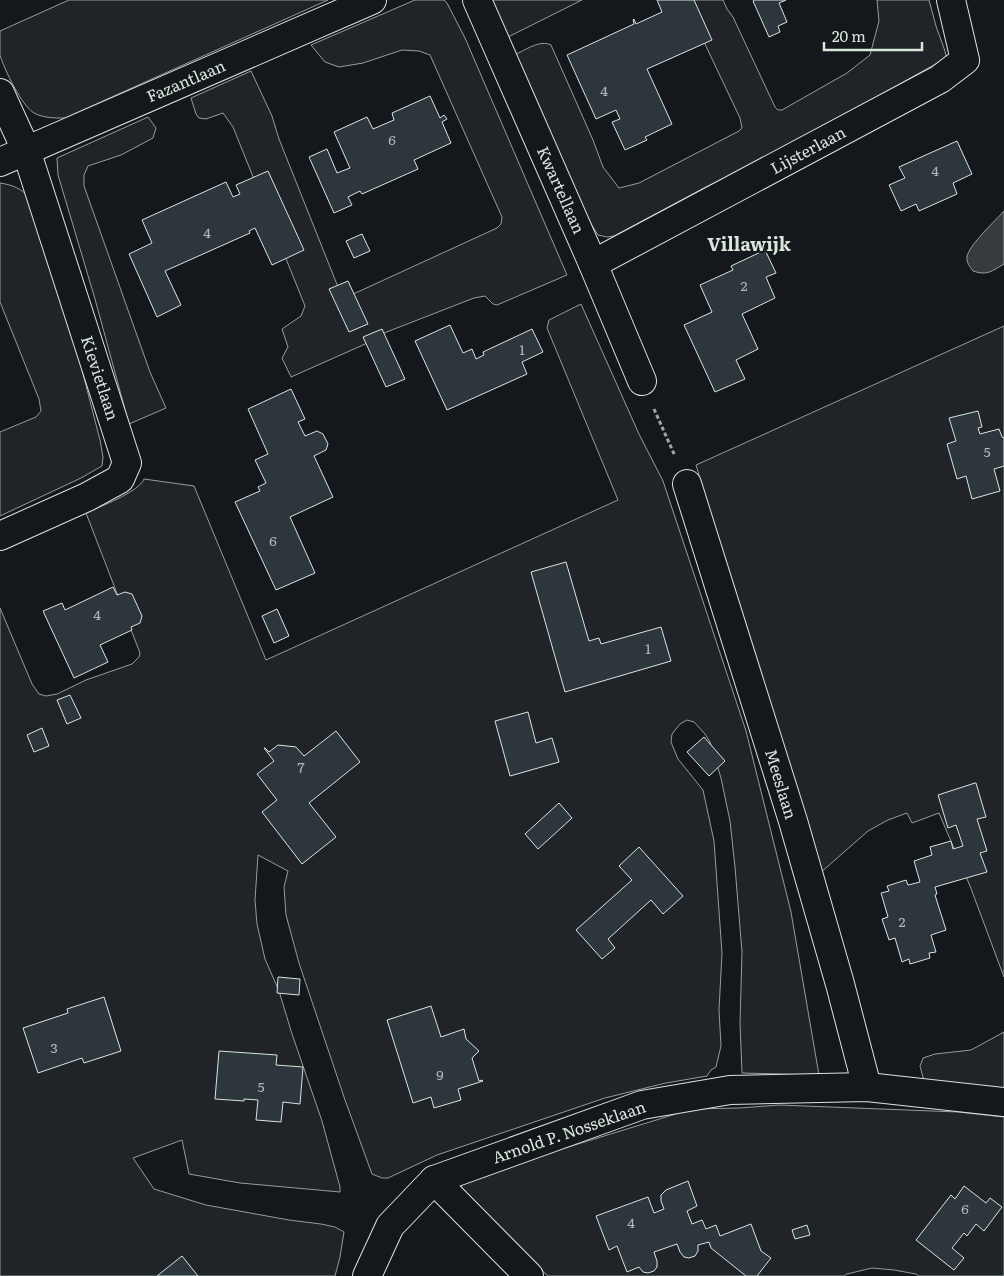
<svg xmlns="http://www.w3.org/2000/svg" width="1004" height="1276" viewBox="0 0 1004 1276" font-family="Literata,serif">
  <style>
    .green { fill: #202428; stroke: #939e99 }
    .water { fill: #363b3e; stroke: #939e99 }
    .building { fill: #2c363c; stroke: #d8e6dc }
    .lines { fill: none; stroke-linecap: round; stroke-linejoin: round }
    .street-casing { stroke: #d8e6dc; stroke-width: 30 }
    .path { stroke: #9da8a2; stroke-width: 3; stroke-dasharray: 4 2.5; stroke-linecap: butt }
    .street { stroke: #14181c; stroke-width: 28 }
    .labels { text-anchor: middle; stroke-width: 4; stroke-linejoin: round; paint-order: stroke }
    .number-label { font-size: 14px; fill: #adbab4 }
    .street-label { font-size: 16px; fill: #d8e6dc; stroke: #14181c }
    .neighbourhood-label { font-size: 18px; font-weight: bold; fill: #d8e6dc; stroke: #14181c }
  </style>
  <rect width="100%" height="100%" fill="#14181c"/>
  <g class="green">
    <path d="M69,0H328L65,118C54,118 43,118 34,113C22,106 4,69 0,55C0,48 0,38 0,31Z"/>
    <polygon points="415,0 444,0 447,3 465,38 567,275 497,305 493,304 485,296 474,298 384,333 376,337 372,341 291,377 282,358 288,347 282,329 301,316 305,306 233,127 223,113 206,119 199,118 196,114 191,98 251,71 272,116 279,139 340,292 349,296 497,228 501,224 502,217 430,55 419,51 402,50 363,63 339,67 325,62 311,45"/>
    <polygon points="489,0 582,0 506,38"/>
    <path d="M682,0H723L727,9L733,17L775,107L778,110H782L847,73L870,55L879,21L877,0H929L936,26L945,51L946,56L941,61L772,155L704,188L614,236L607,237L598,235L582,209L514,55C524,51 540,39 551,45L593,140L603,167L619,188L639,183L739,131L742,128L740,118L695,23Z"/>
    <polygon points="148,117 156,128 153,138 121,155 88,166 84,175 84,186 150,372 166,408 129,424 95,299 58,175 57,158"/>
    <path d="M0,183C27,187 32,200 44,222L100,440L103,457L102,466L81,478L0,516V432L36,417L41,411L39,399L0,302Z"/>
    <path d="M581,304L639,434L663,481L746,731L791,912L819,1075L742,1073L740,1023L742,952L735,867L730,821L721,778L710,742L705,734L694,722L687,720L680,724L672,734L671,742L678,759L703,790L714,841L722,953L719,1010L721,1046L716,1067L711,1070L707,1076L666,1083L605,1098L437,1155L388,1178H382L372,1174L345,1100L299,963L286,915L284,887L288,871L258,855L255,900L257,924L265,959L279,991L292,1034L322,1121L340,1187V1192L240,1183L189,1174L182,1140L133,1158L154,1189L206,1205L289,1220L321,1224L335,1227L344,1232L340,1257L335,1276H0V608L32,684L39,694L46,696L57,694L86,680L132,664L139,657L140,653L86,513C99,507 139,492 144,479L194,486L266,660L618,500L547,328L549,320Z"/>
    <polygon points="1004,326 1004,977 970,886 939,813 912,823 907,813 888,820 868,831 819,874 696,465"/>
    <polygon points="1004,1032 1004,1090 924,1081 920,1066 923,1058 935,1054 971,1050"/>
    <polygon points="779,1105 958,1112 1004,1117 1004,1276 919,1276 916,1274 894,1270 872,1268 847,1274 844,1276 548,1276 465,1200 462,1195 461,1186 474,1178 526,1160 692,1109 740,1108"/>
  </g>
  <path class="water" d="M1004,211V264C992,271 987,276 973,271C970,267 966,262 967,257C968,246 996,220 1004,211Z"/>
  <g class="building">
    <polygon points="657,0 694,0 712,40 647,69 672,124 645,137 647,140 625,150 612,122 620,119 616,110 596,119 567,55 634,24 633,20 634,19 636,24 662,12"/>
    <polygon points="754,0 786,0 779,3 787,22 778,26 780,32 769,37 753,1"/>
    <polygon points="430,96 440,118 444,115 447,119 442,122 451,143 414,160 418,169 362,194 360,191 348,197 352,205 334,213 309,157 327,149 337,173 350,168 334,132 367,117 373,129 394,120 392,113"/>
    <polygon points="957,141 972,174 953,183 957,194 919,211 916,204 901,211 889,185 905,178 899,167"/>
    <polygon points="268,171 304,250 272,265 255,228 249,231 250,233 165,271 181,305 157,317 129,254 152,243 142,220 226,182 233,197 240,194 236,185"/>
    <polygon points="362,234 370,251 354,258 346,241"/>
    <polygon points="765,250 776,273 766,277 775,298 742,314 758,349 736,360 745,379 715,392 684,325 712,312 700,285 733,270 731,266"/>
    <polygon points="348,281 368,324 349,332 329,289"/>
    <polygon points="450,325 463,353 472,349 476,359 484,355 483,352 532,329 543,352 522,362 527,374 447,410 415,341"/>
    <polygon points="382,329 405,379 386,387 363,337"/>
    <polygon points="291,389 305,419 298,422 305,436 317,431 323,434 328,444 326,450 314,456 333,497 290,517 315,573 276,590 235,502 260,491 258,487 266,483 255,460 268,454 248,409"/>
    <polygon points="978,411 982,427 978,428 980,434 999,429 1002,437 1004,438 1004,466 994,469 1000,491 972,499 966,476 957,479 947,444 956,441 949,418"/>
    <polygon points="566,562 589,641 599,638 601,644 661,627 671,661 565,692 531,572"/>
    <polygon points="113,587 117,595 125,592 132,594 142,616 140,623 131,627 132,630 100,645 108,662 74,678 43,611 62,603 65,610"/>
    <polygon points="277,609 289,636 274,643 262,616"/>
    <polygon points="70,695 81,718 67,724 57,700"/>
    <polygon points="528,712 536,743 552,738 559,762 510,776 495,721"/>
    <polygon points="42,728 49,746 34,752 27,735"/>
    <polygon points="336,731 360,762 309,803 336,837 302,864 262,812 277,800 257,774 274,761 264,748 265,748 269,752 278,745 296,747 304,756"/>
    <polygon points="704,737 725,761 709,776 687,752"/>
    <polygon points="975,783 976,783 986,817 977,819 987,851 980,853 987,872 935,887 937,894 935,895 946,930 931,935 936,952 929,953 930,958 910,964 909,959 902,962 895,938 889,940 882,919 888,917 881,893 889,891 887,886 906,880 908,885 920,882 914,861 932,855 930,847 951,841 953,849 963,846 956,825 948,828 938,795"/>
    <polygon points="559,803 572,818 538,849 525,834"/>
    <polygon points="639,847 683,896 663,914 651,900 608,939 615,948 602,959 576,930 632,880 619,866"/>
    <polygon points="278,977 300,979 299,995 277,993"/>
    <polygon points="104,997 121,1051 84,1063 82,1058 38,1073 23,1028 68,1013 67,1009"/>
    <polygon points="431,1006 441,1037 464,1029 466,1039 479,1051 472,1058 479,1081 482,1080 483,1081 458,1089 461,1100 434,1108 431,1097 413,1103 387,1020"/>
    <polygon points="219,1051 277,1055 276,1065 303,1067 300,1104 283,1102 281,1122 256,1120 258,1100 244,1099 244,1101 215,1099"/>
    <polygon points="688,1181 697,1206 687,1211 692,1224 702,1220 706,1229 716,1225 720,1236 751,1224 761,1251 771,1258 757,1276 746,1276 711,1248 709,1242 698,1245 698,1251 695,1256 689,1258 684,1257 680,1252 677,1244 654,1252 657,1261 657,1267 654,1271 648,1273 643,1272 639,1267 627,1272 617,1246 609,1250 596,1216 648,1197 654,1213 664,1209 661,1201 661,1195 666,1190"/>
    <polygon points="964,1186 986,1203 990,1198 1002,1207 984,1231 976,1224 967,1236 964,1233 952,1248 964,1258 954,1270 916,1240 951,1195 955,1199"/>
    <polygon points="807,1225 810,1235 795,1239 792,1230"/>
    <polygon points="182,1256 198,1276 157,1276"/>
  </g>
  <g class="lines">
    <g class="street-casing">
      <g id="street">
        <polyline points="477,0 593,264 642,381"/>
        <polyline points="0,93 26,150 127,463 120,479 87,497 0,536"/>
        <polyline points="0,162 372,0"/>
        <polyline points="593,264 940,79 965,60 951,0"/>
        <polyline points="687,484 793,821 840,984 867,1087"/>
        <polyline points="434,1180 529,1276"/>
        <polyline points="367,1276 390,1226 434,1180 642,1105 730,1090 867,1087 1004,1102"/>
      </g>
    </g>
    <polyline class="path" points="654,409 675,456"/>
    <use href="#street" class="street"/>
  </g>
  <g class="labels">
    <g class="number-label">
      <text x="604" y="96">4</text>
      <text x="392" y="145">6</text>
      <text x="935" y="176">4</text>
      <text x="207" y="238">4</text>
      <text x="744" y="291">2</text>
      <text x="522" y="355">1</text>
      <text x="987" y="457">5</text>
      <text x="273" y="546">6</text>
      <text x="97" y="620">4</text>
      <text x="648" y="654">1</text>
      <text x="301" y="772">7</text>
      <text x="902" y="927">2</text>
      <text x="54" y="1053">3</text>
      <text x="440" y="1080">9</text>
      <text x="261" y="1092">5</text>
      <text x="965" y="1214">6</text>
      <text x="631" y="1228">4</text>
    </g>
    <g class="street-label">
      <text transform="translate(186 81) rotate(-23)" y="6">Fazantlaan</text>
      <text transform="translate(808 150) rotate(-28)" y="6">Lijsterlaan</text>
      <text transform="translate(561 190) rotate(66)" y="6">Kwartellaan</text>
      <text transform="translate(100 378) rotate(72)" y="6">Kievietlaan</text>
      <text transform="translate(781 784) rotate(73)" y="6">Meeslaan</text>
      <text transform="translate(569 1132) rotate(-19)" y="6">Arnold P. Nosseklaan</text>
    </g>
    <g class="neighbourhood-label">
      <text x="749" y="251">Villawijk</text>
    </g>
  </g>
  <path d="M824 42v8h98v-8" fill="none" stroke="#d8e6dc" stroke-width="2.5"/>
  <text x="832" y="42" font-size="15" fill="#d8e6dc" stroke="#14181c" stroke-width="4" paint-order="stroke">20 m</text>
</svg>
